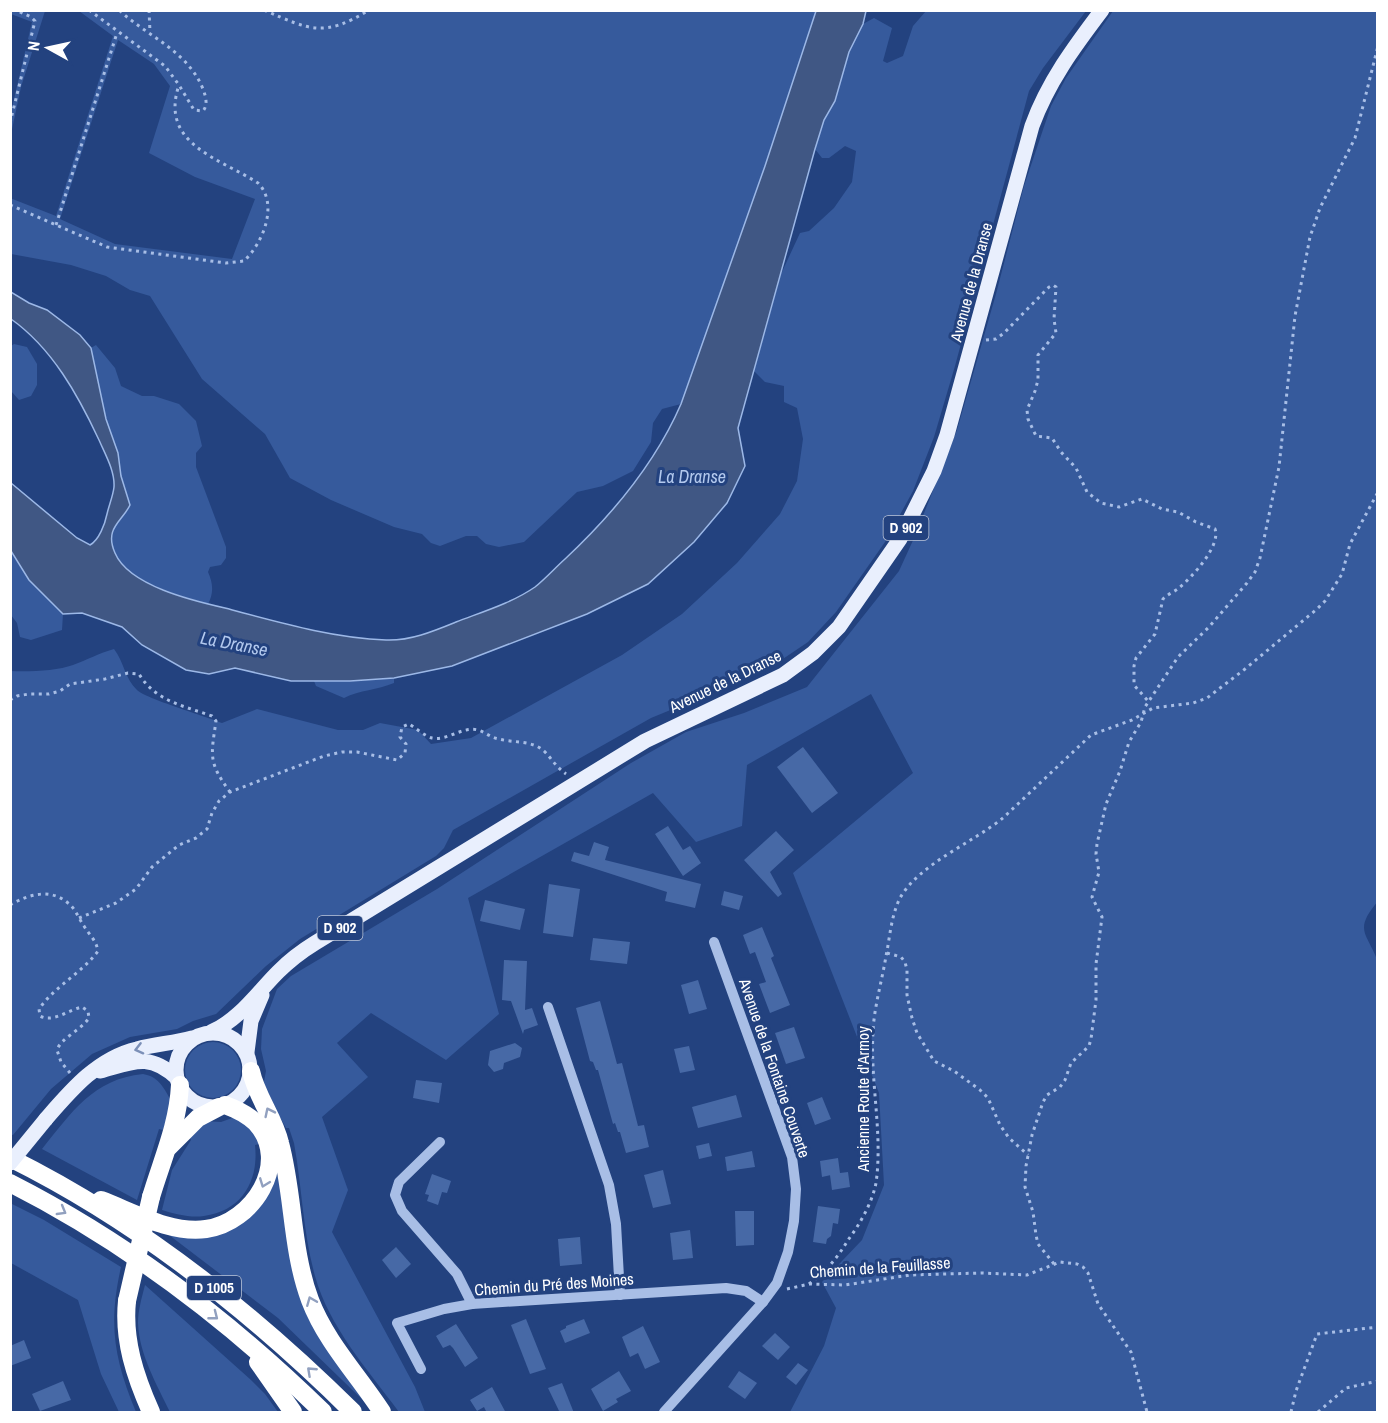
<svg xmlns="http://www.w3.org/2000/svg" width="1388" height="1423" viewBox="0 0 1388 1423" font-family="'Archivo Narrow',sans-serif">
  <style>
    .green { fill: #365a9c; fill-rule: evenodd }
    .water { fill: #405784; stroke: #9cb8e7; stroke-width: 1.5 }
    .building { fill: #4769a6 }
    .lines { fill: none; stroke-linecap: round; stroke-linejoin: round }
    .path { stroke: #a8bee6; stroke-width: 3; stroke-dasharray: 3 4.5; stroke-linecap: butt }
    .minor { stroke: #a8bee6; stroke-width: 10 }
    .major { stroke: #e9effd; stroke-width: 15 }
    .highway { stroke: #fff; stroke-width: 18 }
    .major-bridge { stroke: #e9effd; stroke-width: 15 }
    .highway-bridge { stroke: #fff; stroke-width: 18 }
    .oneway { stroke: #7c90b8 }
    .oneway2 { stroke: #91a0bf }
    .labels { text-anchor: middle; stroke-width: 6; stroke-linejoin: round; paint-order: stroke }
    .shield { fill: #23427f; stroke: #bdc6d9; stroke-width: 1.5 }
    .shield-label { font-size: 15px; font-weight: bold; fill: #fff }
    .street-label { font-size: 16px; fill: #fff; stroke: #23427f }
    .water-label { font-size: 18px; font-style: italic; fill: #b3c9ee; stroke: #23427f }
  </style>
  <rect width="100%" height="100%" fill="#23427f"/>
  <g class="green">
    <polygon points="11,10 45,11 21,87 11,134 11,112 32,22 11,14"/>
    <path d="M79,11H816L765,166L681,404L662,409L653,423L651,442L633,471L603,486L577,492L524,542L499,547L486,544L477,536H466L440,546L431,543L422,534L394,527L331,500L290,478L265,434L202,379L150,296L130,290L106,276L71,265L11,254L10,198L56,216L113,36ZM118,40L154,64L170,86L149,153L195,177L255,199L232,259L115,244L60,219Z"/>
    <path d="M926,11H1086L1043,68L1029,91L955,366L934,437L913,491L885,542L836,612L808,642L765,671L651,718L453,830L444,848L436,856L300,939L266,966L216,1014L193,1021L177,1029L130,1037L92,1054L51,1089L13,1135L10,1134V671C28,672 57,671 73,665C87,660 99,653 114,649C124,662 125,679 137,690C144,698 208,717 222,723L257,709L338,730H363L380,723L418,730L431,744L471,738L622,655L682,614L737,563L780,514L797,481L803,439L797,408L784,402V386L765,382L754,371L781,274L800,233L809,231L834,208L852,182L856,151L845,146L829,158H822L815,149L824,120L835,100L849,52L863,24L874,18L892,28L883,61L887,63L903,56L913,26Z"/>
    <path d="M1113,11H1377L1378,901C1353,931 1367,932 1378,962L1377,1412H790L824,1346L836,1308L822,1282L862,1240L884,1185L879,1093L793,873L913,773L871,694L747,765L742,826L696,842L653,793L468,898L499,1014L446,1060L371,1013L337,1043L368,1077L322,1117L348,1190L332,1232L415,1387L425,1412H399C368,1370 329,1327 315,1276C303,1233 302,1187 294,1143L289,1128H286L263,1087L266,1071L261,1049L262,1029L277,989L291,976L437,889L631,763L686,732L744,713L807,687L899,571L915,536L957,430L996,294L1024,186L1051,106L1066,78Z"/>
    <polygon points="14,344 27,347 37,364 37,385 31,396 19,400 11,391 11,346"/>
    <path d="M96,345L115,368L121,386L142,396H154L179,404L196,421L202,446L196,453V467L226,547V558L221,565L210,567L208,572C213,583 214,593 208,604C176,594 104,577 113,532C115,520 125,515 130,505L121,476L118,453L106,419L91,348Z"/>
    <polygon points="10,551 29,580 63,614 62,630 31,640 20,637 17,623 11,615"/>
    <path d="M394,678V683C377,690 360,690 344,698L316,686L314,681H350Z"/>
    <circle cx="213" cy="1070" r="28"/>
    <path d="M143,1074C160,1077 164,1089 172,1102L163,1130L159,1129L137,1200L42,1149C72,1112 93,1079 143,1074Z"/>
    <path d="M235,1117L250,1127L259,1144L255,1145C259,1181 242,1211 204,1216C190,1218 175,1214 162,1210L172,1170L191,1140L189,1136L202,1121L221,1122Z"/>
    <path d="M275,1176L281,1177L289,1236L370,1407L278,1318L169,1235C200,1232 236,1237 257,1210C265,1200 269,1187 275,1176Z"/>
    <path d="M10,1203L44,1220L121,1267C108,1324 114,1359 136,1412H119L101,1374L78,1300L11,1263Z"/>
    <path d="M145,1285L251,1380L265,1394L278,1412H170C157,1385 139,1354 138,1323C138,1310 142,1297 145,1285Z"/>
  </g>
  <path class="water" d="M816,11H866L863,24L849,52L835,101L824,120L815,149L738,428L745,466L727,503L694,542L648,584L587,614L452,666L394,678L350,681H291L235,668L209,674L186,670L142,645L122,627L82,613L63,614L29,580L11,551V483L77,538L90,545C99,540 105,524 107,514C109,505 113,496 114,487C115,471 105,454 99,440C78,395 52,348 11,319V292L29,303L47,310L80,335L91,348L106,419L118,453L121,476L130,505C122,522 104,528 115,553C129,586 194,601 225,608C278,622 332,638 386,640C410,641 434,631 456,622C482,612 512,603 535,587C545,579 555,568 565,559C612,515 655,464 681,404L765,166Z"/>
  <g class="building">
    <polygon points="803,747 838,793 812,813 777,767"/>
    <polygon points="668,826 683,850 690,846 701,863 683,876 655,834"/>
    <polygon points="776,831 794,850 770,872 782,894 778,897 744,860"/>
    <polygon points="594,842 609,847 605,860 701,884 695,908 665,901 667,892 571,861 574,852 589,856"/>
    <polygon points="549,884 580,889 573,937 543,933"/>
    <polygon points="724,891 743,896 739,910 721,905"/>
    <polygon points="485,900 525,909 520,930 480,921"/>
    <polygon points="762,927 774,956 771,958 790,1005 770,1013 759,984 766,982 755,952 750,954 743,935"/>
    <polygon points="593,938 630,942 627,964 590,960"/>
    <polygon points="504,960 527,961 525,1010 532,1008 538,1025 524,1030 523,1034 511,1001 502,1000"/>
    <polygon points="698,980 707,1009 689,1014 681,985"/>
    <polygon points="600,1001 617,1064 622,1063 638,1126 644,1125 649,1147 626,1153 620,1132 618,1132 615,1123 613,1124 598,1070 596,1070 593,1062 590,1061 576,1008"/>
    <polygon points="794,1027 805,1058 786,1064 775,1033"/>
    <polygon points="515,1043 522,1048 520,1057 504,1063 503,1069 494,1072 488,1065 490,1051"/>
    <polygon points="689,1046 695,1070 680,1073 674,1049"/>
    <polygon points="416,1080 442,1083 439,1103 413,1098"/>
    <polygon points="736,1095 742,1117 698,1128 692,1107"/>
    <polygon points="822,1097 831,1119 815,1125 807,1103"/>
    <polygon points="709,1143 712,1156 699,1159 696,1146"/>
    <polygon points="752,1151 755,1167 727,1171 725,1157"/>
    <polygon points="838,1158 840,1173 848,1172 850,1187 832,1190 830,1175 831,1175 822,1177 820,1161"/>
    <polygon points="663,1170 671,1204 653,1208 644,1175"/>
    <polygon points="432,1174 451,1181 447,1193 442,1192 438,1205 427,1201 429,1195 425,1194"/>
    <polygon points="818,1206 840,1209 838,1224 833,1223 831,1236 827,1239 826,1244 813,1242"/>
    <polygon points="735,1211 754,1211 754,1245 736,1246"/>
    <polygon points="690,1230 693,1258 673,1260 670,1233"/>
    <polygon points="580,1237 582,1264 560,1266 558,1239"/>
    <polygon points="396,1247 411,1264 396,1278 382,1260"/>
    <polygon points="526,1319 546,1369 530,1374 511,1325"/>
    <polygon points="584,1319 590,1333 565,1343 560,1331 566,1328 566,1326"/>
    <polygon points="456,1324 478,1358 465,1367 453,1348 450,1345 443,1348 436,1336"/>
    <polygon points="643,1326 660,1362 645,1369 638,1353 630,1357 622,1337"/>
    <polygon points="775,1333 790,1347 778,1360 762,1346"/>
    <polygon points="24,1340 31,1358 10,1366 10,1346"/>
    <polygon points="798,1363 808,1370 796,1385 786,1377"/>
    <polygon points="619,1371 631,1391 616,1399 618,1402 603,1411 591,1389"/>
    <polygon points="739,1371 757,1383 745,1399 728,1387"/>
    <polygon points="63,1381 71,1400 40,1411 32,1394"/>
    <polygon points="562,1383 574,1413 560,1413 548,1388"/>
    <polygon points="492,1387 506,1413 487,1413 484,1407 477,1411 470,1400"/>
  </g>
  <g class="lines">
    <g class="path">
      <path d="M89,10L165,66L179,85L194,110L203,111C208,105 206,97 203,89C187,50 148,37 119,10"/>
      <polyline points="149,10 150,32"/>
      <path d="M264,10C310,30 324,38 369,10"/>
      <polyline points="10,123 35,21 31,17 16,10"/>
      <path d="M10,205L107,247L226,263L244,261C263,243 279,204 258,183C219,158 159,144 179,85"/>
      <polyline points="56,225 117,33"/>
      <path d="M986,340L996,339L1004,333L1049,287L1053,285L1056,287L1054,319L1056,333L1038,355V380L1035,391L1027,410L1028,419L1036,436L1052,438L1061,452L1076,468L1087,492L1101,503L1119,507L1142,499L1162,509L1178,512L1196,522L1215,529C1221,546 1192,577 1179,588C1174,592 1168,594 1163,599L1155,634L1136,658L1134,666V685L1149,702"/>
      <path d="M10,700L17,696L29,694H49L60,691L70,684L105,679L128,673L139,674C155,701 184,706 212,716L216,721C211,756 208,762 230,792"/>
      <path d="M10,905C29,894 50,888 68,903C75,908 79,919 84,926C90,936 96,940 98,951C82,973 55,986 39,1009L40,1016C53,1023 68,1010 82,1007L88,1011L89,1018C80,1031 61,1038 57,1050L61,1062L70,1073"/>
      <path d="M79,918L116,903L136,889L152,867L179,845L196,838L207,829L212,813L219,801L230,792L324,756L342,752H357L397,760L405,753L406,744L400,737L402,727L409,724C416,728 426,737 432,738C448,741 462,726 478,730C485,732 491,738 499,739C513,743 532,740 544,751C552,759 556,767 566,774"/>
      <polyline points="887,953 901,957 905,962 907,970 907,995 912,1018 917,1033 934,1061 954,1071 980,1090 988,1098 1000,1125 1009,1138 1028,1155"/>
      <polyline points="1054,1264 1038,1244 1036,1235 1033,1212 1025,1187 1026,1166 1032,1135 1043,1102 1047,1095 1060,1087 1065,1080 1071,1063 1089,1046 1091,1039 1096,1000 1096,964 1102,917 1092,897 1099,872 1096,854 1097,844 1106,804 1120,771 1129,742 1141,722 1145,707 1178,657 1209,627 1247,583 1255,572 1260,558 1279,467 1295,316 1310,237 1320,208 1355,138 1378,46"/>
      <path d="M809,1284C825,1273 838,1257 848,1240C860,1224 872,1203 876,1183C883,1134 870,1081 873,1032C874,1007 882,981 886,956C890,937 891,916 900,898C920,863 973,843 1004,817L1091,735L1132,720L1153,708L1193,703L1207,698L1245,669L1317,609L1325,601L1342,574L1350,544L1378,492"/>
      <polyline points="787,1289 809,1284 845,1285 910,1275 982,1273 1027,1275 1060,1262 1077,1264 1083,1267 1088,1273 1098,1304 1131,1352 1147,1412"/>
      <polyline points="1291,1412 1296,1391 1317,1334 1378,1327"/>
      <polyline points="1318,1412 1346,1388 1378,1381"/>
    </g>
    <g class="minor">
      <polyline points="548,1007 609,1185 616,1224 620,1295"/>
      <polyline points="440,1142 399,1182 395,1195 402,1211 457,1274 472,1304"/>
      <polyline points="421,1369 397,1323 444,1309 472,1304 726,1288 746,1291 763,1302"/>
      <polyline points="664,1412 763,1302 777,1283 788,1252 794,1221 796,1189 792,1157 714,942"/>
    </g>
    <g class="major">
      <path d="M211,1032C239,1020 257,993 278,972C289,961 302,951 315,943L645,741L783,675L813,653L839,627L900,539L934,471L947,435L1032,126C1048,82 1074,47 1102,10"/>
      <circle cx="213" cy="1070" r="37"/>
      <polyline points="247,1052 251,1021 262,995"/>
      <path d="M100,1071C133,1062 149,1052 177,1078"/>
      <path d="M46,1119C71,1090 98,1058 137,1049C155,1044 174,1043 192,1038"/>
    </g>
    <g class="highway">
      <path d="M251,1071C256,1096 274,1117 280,1143C294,1195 291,1249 310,1300C326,1342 358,1375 382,1412"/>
      <polyline points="169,1147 198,1118 219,1107"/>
      <path d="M10,1158C139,1222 252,1312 353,1412"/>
      <path d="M10,1183C126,1242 231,1322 323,1412"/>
      <path d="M151,1197C162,1160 178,1125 180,1085"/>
      <path d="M101,1200C133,1212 171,1234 206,1229C252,1223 292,1163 256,1123C247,1114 236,1109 225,1105"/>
      <path d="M127,1301C123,1340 135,1376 151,1412"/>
      <polyline points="258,1362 293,1412"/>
    </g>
    <polyline class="major-bridge" points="10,1163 46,1119"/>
    <polyline class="highway-bridge" points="127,1301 151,1197"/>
  </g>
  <defs><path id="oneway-chevron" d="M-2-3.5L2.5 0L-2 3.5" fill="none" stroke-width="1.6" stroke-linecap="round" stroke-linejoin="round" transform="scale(1.5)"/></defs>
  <use class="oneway" href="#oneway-chevron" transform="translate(139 1049) rotate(166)"/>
  <g class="oneway2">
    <use href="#oneway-chevron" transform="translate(269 1112) rotate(-116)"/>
    <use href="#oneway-chevron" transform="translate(264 1183) rotate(111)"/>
    <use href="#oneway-chevron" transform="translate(62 1211) rotate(30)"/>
    <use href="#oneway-chevron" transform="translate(311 1301) rotate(-112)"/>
    <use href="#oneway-chevron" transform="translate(214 1316) rotate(38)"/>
    <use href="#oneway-chevron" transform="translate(311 1371) rotate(-137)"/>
  </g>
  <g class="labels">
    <g class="shield">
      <rect x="883.5" y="516" width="45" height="24" rx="4.5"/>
      <rect x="317.5" y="916" width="45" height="24" rx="4.5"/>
      <rect x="187" y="1276" width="54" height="24" rx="4.5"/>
    </g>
    <g class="shield-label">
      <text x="906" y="533">D 902</text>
      <text x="340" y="933">D 902</text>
      <text x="214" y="1293">D 1005</text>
    </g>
    <g class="street-label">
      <text transform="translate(971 282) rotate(-75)" y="6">Avenue de la Dranse</text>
      <text transform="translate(725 681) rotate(-26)" y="6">Avenue de la Dranse</text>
      <text transform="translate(775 1068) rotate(71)" y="6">Avenue de la Fontaine Couverte</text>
      <text transform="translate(863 1099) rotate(-90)" y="6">Ancienne Route d'Armoy</text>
      <text transform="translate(880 1267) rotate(-4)" y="6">Chemin de la Feuillasse</text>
      <text transform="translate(554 1284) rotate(-4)" y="6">Chemin du Pré des Moines</text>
    </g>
    <g class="water-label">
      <text x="692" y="483">La Dranse</text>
      <text transform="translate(234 644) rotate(11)" y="6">La Dranse</text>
    </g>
  </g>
  <rect width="1388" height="1423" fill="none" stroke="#ffffff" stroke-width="24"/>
  <g transform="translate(48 48) rotate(278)" stroke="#23427f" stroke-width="4.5" paint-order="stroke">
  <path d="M0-4.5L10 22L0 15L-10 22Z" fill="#ffffff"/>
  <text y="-9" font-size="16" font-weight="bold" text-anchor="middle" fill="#ffffff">N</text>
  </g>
</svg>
